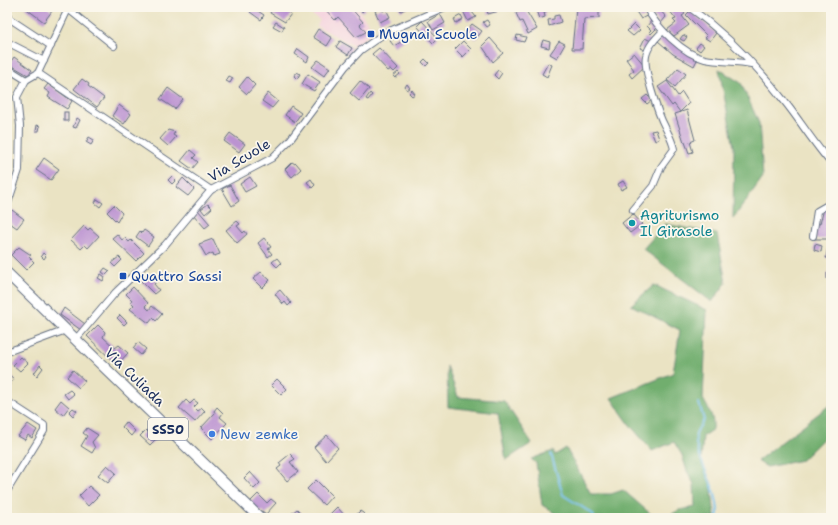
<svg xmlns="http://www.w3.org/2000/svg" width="838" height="525" viewBox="0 0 838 525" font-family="'Shantell Sans',sans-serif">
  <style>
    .built { fill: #f4cfdd }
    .forest { fill: #71ae6e; stroke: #466e66 }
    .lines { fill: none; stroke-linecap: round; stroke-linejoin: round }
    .stream { stroke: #75c0ee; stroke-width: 2 }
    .building { fill: #bb93d1 }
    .minor-casing { stroke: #636e81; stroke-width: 8 }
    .primary-casing { stroke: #636e81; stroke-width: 12 }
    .minor { stroke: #fff; stroke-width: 6 }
    .primary { stroke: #fff; stroke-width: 10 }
    .transit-dot { fill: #1a4fb4; stroke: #fbf7ec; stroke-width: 1.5 }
    .culture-dot { fill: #0f9aa8; stroke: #fbf7ec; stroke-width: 1.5 }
    .shop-dot { fill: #3f7fe0; stroke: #fbf7ec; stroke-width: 1.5 }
    .labels { text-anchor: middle; stroke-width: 3.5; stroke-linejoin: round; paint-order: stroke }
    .shield { fill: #fbf7ec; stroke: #5e6b89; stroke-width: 1 }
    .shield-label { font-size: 13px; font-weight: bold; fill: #1b2f5e }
    .transit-label { font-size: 14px; fill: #164399; stroke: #fbf7ec; text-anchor: start }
    .street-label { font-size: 14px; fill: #1b2f5e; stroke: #fbf7ec }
    .culture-label { font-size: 14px; fill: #0d838f; stroke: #fbf7ec; text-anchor: start }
    .shop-label { font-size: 14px; fill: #366cbe; stroke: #fbf7ec; text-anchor: start }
  </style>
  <rect width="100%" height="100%" fill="#fbf7ec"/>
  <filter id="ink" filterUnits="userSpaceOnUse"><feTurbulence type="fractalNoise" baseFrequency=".025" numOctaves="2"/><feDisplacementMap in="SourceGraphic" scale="8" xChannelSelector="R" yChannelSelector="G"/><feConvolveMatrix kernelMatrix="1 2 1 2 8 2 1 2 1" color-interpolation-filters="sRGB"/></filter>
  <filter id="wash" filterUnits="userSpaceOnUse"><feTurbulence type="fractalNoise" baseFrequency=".012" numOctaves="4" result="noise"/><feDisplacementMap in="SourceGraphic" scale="16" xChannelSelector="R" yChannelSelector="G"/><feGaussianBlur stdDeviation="0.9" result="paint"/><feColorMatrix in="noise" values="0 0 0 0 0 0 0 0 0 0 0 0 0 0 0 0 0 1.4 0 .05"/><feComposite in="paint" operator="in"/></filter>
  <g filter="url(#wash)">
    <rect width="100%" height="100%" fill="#eae3c3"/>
    <polygon class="built" points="305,7 356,7 374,31 354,46 317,26 320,20 304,10"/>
    <g class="forest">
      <polygon points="719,69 741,83 759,123 763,177 733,219 734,147"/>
      <polygon points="665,224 717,234 726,283 712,302 643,249"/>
      <path d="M654,285L707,310L703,399C709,410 714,416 713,429L703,436L701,461L711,482L715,518H562L542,505L536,463L531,459L553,451L555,455L566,448L591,494H611L623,490L653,516L667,517L679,510L695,507L694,484L687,471L682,455L674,442L652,451L630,425L611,398L673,373L680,330L631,305Z"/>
      <polygon points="447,366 458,397 504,401 532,443 506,460 498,413 448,407"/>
      <polygon points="831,404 831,431 802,460 767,467 757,461"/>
    </g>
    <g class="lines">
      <g class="stream">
        <path d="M699,403L704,420C702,424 697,429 696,434C692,455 723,493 717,518"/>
        <polyline points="551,454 563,495 593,514 594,518"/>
      </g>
    </g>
    <g id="blocks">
      <g class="building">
        <polygon points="24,7 47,7 52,11 44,22"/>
        <polygon points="269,7 280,7 291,14 285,22 270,13 272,9"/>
        <polygon points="323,7 350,7 363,22 360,25 366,32 356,37 338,17 335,20"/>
        <polygon points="359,7 364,7 365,9 362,12"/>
        <polygon points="399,7 409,7 401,11"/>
        <polygon points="461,7 468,7 476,17 468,21"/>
        <polygon points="486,7 498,7 499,11 488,14"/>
        <polygon points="535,7 550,7 551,9 544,12 545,17 539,19"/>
        <polygon points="572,7 585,7 585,9 592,11 592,7 599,7 599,18 584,19 582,49 572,49 576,8"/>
        <polygon points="633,7 644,7 648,15 641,19"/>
        <polygon points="647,7 660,7 662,9 660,10 666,17 660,24"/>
        <polygon points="673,7 680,7 685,14 682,16 689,25 674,36 667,30 676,23 673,20 676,19 669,10"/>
        <polygon points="253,8 264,15 261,20 250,12"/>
        <polygon points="381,8 383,11 386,9 390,17 380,22 375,11"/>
        <polygon points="525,9 537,29 528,34 522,21 520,22 516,13"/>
        <polygon points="690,11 716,33 710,41 705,38 707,36 686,15"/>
        <polygon points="440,14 445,23 433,30 428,21"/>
        <polygon points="461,15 463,19 456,23 454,19"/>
        <polygon points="559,15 561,22 549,26 548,20 554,19 554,16"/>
        <polygon points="487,20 490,25 487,27 483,22"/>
        <polygon points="652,20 659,26 651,34 649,32 651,30 647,26"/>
        <polygon points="422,21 438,38 433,43 417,26"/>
        <polygon points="276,22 284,27 282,31 273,26"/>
        <polygon points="472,24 482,31 476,39 466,31"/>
        <polygon points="634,24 640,30 633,36 627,31"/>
        <polygon points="318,29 332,38 327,46 313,37"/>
        <polygon points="401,33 406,39 394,46 390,41"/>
        <polygon points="664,34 698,58 694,66 673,54 658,41"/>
        <polygon points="517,35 526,37 524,42 516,40"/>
        <polygon points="683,35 687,37 684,41 680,39"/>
        <polygon points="490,38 503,53 493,62 482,46"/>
        <polygon points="645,38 651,41 646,51 640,48"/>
        <polygon points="543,40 550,42 549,48 541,46"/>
        <polygon points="340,41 352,48 348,55 336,47"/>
        <polygon points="463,41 471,49 463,57 455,49"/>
        <polygon points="559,41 565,44 557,58 550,54"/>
        <polygon points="700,43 704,46 700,51 696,48"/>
        <polygon points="379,48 398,68 394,72 391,69 388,71 372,54"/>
        <polygon points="298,49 309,57 307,62 295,54"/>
        <polygon points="634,53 645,66 632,78 629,74 634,70 626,59"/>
        <polygon points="14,57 32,70 28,75 9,64"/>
        <polygon points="425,59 429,63 426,66 422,62"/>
        <polygon points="318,60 330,68 324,76 312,67"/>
        <polygon points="548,63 552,65 547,77 542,74"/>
        <polygon points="678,68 686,74 675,87 667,80"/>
        <polygon points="498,70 502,73 498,79 494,75"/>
        <polygon points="297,72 300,74 297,79 294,76"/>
        <polygon points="398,72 400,74 395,78 393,76"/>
        <polygon points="308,74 320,82 314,91 302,84"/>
        <polygon points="229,76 233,78 230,83 226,81"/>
        <polygon points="247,77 255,85 247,94 239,87"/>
        <polygon points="82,79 89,84 88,86 104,98 97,107 74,89"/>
        <polygon points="360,81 369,89 359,101 350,93"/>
        <polygon points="667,81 678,96 682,92 689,103 680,112 674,104 672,106 658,87"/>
        <polygon points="48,84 72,101 67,109 48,97 50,93 44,89"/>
        <polygon points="407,84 410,88 407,90 405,87"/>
        <polygon points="168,88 183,99 175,109 160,99"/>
        <polygon points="412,90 415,94 412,96 409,93"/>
        <polygon points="268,93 278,101 272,108 262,101"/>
        <polygon points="370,93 372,95 368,100 366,99"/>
        <polygon points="647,95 652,100 647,104 642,99"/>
        <polygon points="119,105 131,114 124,124 112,116"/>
        <polygon points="291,106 301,113 295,122 285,115"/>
        <polygon points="687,110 695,140 690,142 693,152 689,153 685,142 684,142 675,114"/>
        <rect x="64" y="112" width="4" height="9"/>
        <polygon points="77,118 80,120 76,128 73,127"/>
        <polygon points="37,125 40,126 39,131 36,131"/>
        <polygon points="168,130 175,132 173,135 176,137 168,146 160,139"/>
        <polygon points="656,130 659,139 655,141 651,131"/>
        <polygon points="230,133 245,144 239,152 224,141"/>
        <polygon points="89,137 94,140 91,145 86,142"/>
        <polygon points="190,150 196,155 193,158 198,162 192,169 181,161"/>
        <polygon points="44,158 59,169 51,180 36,170"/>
        <polygon points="292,162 295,164 296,163 301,169 292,177 285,169"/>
        <polygon points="172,176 176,180 172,184 168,180"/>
        <polygon points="250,177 256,186 245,192 240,184"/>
        <polygon points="183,178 194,189 188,196 176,187"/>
        <polygon points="311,179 315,185 312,188 307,182"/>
        <polygon points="623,181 627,187 621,190 618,184"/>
        <polygon points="230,185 239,201 232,206 222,189"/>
        <polygon points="97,199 103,203 100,207 95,203"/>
        <polygon points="208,204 212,208 205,214 201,209"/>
        <polygon points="114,205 122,213 117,222 107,212"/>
        <polygon points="829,205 831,205 831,227 828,239 815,239 816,223 820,224 824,209 827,210"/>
        <polygon points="197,209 210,224 205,228 192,213"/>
        <polygon points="12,210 24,219 17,228 7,221 7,216"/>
        <polygon points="633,214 642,224 630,233 622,223"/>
        <polygon points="237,221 240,224 237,226 243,233 245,231 247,234 237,243 226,230"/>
        <polygon points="84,226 88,230 90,228 99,236 88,248 85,245 81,249 71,240"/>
        <polygon points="144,230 154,237 148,246 136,237 140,231 142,233"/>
        <polygon points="117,234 122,240 125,238 129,242 131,240 144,253 136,261 112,238"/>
        <polygon points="264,238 271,247 268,249 272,254 268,257 258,243"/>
        <polygon points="213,239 220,254 214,256 213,253 206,256 199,244"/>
        <polygon points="815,244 822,246 821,252 814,250"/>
        <polygon points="19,247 31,255 29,257 34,262 26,270 11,255"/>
        <polygon points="828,247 831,248 831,258 826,258"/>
        <polygon points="43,253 46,256 44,259 41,256"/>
        <polygon points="119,257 122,260 115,267 111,263"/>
        <polygon points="277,258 281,263 277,267 272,262"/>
        <polygon points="105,268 110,271 106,275 102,272"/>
        <polygon points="261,272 270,280 262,288 253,279"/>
        <polygon points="831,272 831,282 828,281 829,279 827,279 827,273"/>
        <polygon points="150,273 157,281 154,284 159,290 154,294 141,281"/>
        <polygon points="101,274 105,277 103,281 98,278"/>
        <polygon points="133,287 148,303 145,306 149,310 152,306 162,314 156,321 153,318 149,323 130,309 134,305 131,302 132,300 126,294"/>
        <polygon points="280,290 291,303 288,306 285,302 283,304 275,294"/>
        <polygon points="64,308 85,324 81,330 60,315"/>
        <polygon points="120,315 127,322 124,325 117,318"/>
        <polygon points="98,325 105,332 103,337 115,348 119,345 128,353 117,365 87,336"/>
        <polygon points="138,342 146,349 141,355 133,348"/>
        <polygon points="21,357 28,363 20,371 13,365"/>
        <polygon points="40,365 43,368 37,376 34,373"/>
        <polygon points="73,370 85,381 79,388 67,377"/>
        <polygon points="7,373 14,379 7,388"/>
        <polygon points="277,379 287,389 281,395 271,385"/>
        <polygon points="70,390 74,394 68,399 64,394"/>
        <polygon points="61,400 69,407 63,415 55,408"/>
        <polygon points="186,400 190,404 194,400 198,403 194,407 198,411 202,408 205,411 195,422 179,408"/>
        <polygon points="217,407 223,413 220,417 227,423 212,439 201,428 215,413 214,411"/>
        <polygon points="73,408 77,411 73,416 69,412"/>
        <polygon points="126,422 135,431 131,436 122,427"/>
        <polygon points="28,424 37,430 32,438 28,435 25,440 18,436"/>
        <polygon points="87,428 98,435 92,442 95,448 92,453 81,446 87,436 83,433"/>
        <polygon points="146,430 156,439 150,445 140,436"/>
        <polygon points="327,435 338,448 326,461 314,447"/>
        <polygon points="290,454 295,459 290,462 298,472 287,481 277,469 281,466 279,463"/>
        <polygon points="107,465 116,473 108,483 98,475"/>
        <polygon points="250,472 260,483 254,489 244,478"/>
        <polygon points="316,480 332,496 324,505 307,489"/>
        <polygon points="89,486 99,495 88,506 79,496"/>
        <polygon points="258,494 267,503 271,499 276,503 266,514 262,511 260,512 250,502"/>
        <polygon points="337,507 347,518 330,518 328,516"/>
        <polygon points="297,509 306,518 294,518 291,514"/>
        <polygon points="360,511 363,513 368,518 353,518"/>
      </g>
    </g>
  </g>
  <g filter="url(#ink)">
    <use href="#blocks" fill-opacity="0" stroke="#636e81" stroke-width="1"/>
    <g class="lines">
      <g class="minor-casing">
        <g id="minor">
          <path d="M646,7C656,27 683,54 705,59C720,62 736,61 751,64"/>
          <path d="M689,7C725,33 758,67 785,102C801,122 814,144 831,163"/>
          <polyline points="68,9 114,46"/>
          <polyline points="7,17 51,46"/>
          <polyline points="7,42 44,61"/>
          <polyline points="7,68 26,80"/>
          <polyline points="38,73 211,190"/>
          <polyline points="7,206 19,170 20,126 17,97 26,80 38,73 69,7"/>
          <path d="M633,210L653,186L661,167L674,149C672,140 669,135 665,127C658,114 643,69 646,56C648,46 656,38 663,31"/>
          <polyline points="813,236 817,211 831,203"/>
          <polyline points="76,339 115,293 165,245 211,190 272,158 290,140 345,67 361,50 385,33 445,7"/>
          <polyline points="7,352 66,330"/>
          <polyline points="7,401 44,425 44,431 7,491"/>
        </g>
      </g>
      <g class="primary-casing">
        <polyline id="primary" points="7,273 260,518"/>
      </g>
      <use href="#minor" class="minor"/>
      <use href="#primary" class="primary"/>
    </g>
  </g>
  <g class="transit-dot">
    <rect x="367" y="30" width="8" height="8" rx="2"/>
    <rect x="119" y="272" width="8" height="8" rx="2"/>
  </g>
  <circle class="culture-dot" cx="632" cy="223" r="4"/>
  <circle class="shop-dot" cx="212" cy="434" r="4"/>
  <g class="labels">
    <rect class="shield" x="148" y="418" width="40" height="22" rx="3"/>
    <g class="shield-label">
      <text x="168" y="434">SS50</text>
    </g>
    <g class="transit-label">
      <text x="379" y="39">Mugnai Scuole</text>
      <text x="131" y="281">Quattro Sassi</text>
    </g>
    <g class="street-label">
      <text transform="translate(239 160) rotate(-31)" y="5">Via Scuole</text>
      <text transform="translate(135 377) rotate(44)" y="5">Via Culiada</text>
    </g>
    <g class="culture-label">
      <text x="640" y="220">Agriturismo<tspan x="640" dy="16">Il Girasole</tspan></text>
    </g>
    <g class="shop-label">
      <text x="220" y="439">New zemke</text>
    </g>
  </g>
  <rect width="838" height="525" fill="none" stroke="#fbf7ec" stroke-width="24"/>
</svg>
